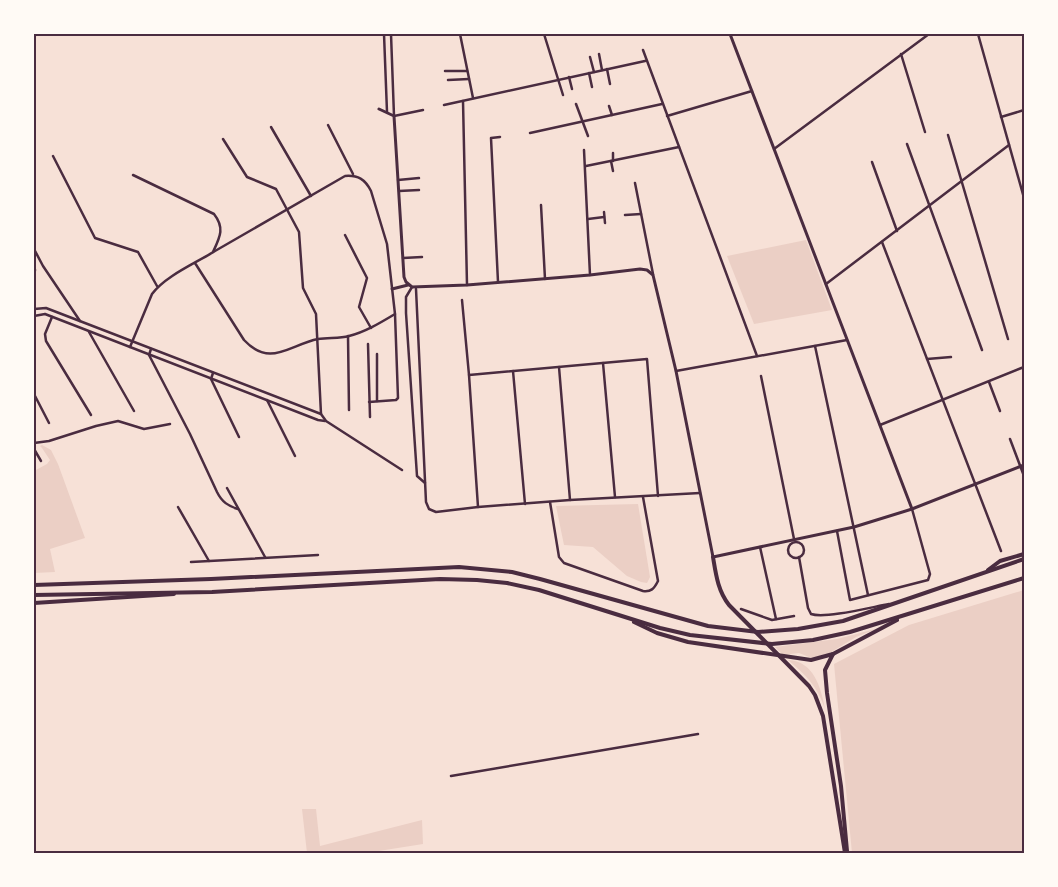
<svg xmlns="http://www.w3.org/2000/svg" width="1058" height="887" viewBox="0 0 1058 887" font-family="'Open Sans',sans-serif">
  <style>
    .green { fill: #ebcfc5 }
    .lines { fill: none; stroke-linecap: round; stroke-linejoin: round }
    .minor { stroke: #4a2c40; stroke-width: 2.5 }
    .tertiary { stroke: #4a2c40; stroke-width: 3 }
    .secondary { stroke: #4a2c40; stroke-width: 3 }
    .primary { stroke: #4a2c40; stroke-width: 4 }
    .trunk { stroke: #4a2c40; stroke-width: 4 }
    .neatline { fill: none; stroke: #4a2c40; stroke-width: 2 }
  </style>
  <rect width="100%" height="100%" fill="#f7e1d7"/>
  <g class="green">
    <polygon points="806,240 832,310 754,324 727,256"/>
    <polygon points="42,445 51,450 58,464 85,538 50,549 55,572 34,573 34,471 47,464 50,460 42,448 40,446"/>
    <polygon points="638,504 650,577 647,583 641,582 627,576 593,547 564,545 556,506"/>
    <polygon points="1024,590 1024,853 852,853 834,664 909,625"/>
    <polygon points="879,628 856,637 828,654 816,658 809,657 799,653 783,655 775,647 837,639"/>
    <path d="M788,660C814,661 821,688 825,709C818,687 805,674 788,660Z"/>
    <polygon points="302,809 316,809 320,846 422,820 423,844 366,853 307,853"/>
  </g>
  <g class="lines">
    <g class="minor">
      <polyline points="384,34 387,112"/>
      <polyline points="391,34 394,116 423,110"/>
      <polyline points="460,34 473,98"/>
      <polyline points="544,34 563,95"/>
      <polyline points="978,34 1024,198"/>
      <polyline points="643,50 757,356"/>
      <polyline points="599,54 602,70"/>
      <polyline points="901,54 925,132"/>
      <polyline points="590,57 594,72"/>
      <polyline points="607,69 610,84"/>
      <polyline points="445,71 467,71"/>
      <polyline points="589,73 592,87"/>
      <polyline points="569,77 572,89"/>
      <polyline points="448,80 469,79"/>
      <polyline points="463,101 467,285"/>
      <polyline points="576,104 588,136"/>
      <polyline points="444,105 645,61"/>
      <polyline points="609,106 612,115"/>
      <polyline points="667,116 752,91"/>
      <polyline points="1001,117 1024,110"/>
      <polyline points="328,125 353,174"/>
      <polyline points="271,127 311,196"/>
      <polyline points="530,133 662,104"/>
      <polyline points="948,135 1008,339"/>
      <polyline points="223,139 247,177 276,189 299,232 303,288 316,314 321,414"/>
      <polyline points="907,144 982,350"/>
      <polyline points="774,149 929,34"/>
      <polyline points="584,150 590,275"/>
      <polyline points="613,153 613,161"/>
      <polyline points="53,156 95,238 138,252 157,286"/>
      <polyline points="611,161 613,171"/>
      <polyline points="872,162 897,231"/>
      <polyline points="586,166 679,147"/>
      <path d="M133,175L214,214C225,228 220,237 213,252"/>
      <polyline points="398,180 419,178"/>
      <polyline points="635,183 653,274"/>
      <polyline points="399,191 419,190"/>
      <polyline points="541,205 545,279"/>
      <polyline points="604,212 605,223"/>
      <polyline points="625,215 641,214"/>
      <polyline points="588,219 604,217"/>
      <polyline points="345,235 367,278 359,307 371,328"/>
      <polyline points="882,242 1001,551"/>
      <polyline points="34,249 43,266 80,321"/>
      <polyline points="403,258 422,257"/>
      <polyline points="34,265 35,270 34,276"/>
      <polyline points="498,282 491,138 500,137"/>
      <polyline points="826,284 1009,145"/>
      <polyline points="412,287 406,297 406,313 417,476 425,483"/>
      <polyline points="416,289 426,502 429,509 436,512 478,507 570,500 700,493"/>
      <polyline points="462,300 469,375 478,507"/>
      <polyline points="34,309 46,308 321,414 326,421 402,470"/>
      <polyline points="34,316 45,314 318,420 325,421"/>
      <polyline points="52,317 45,334 46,341 91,415"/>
      <polyline points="89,332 134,411"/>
      <polyline points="348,336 349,410"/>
      <polyline points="368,344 370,417"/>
      <polyline points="815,346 868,595"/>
      <path d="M130,347L152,294C165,276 196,263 215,251C259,226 302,201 345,176C358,175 365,179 371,191L387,244L395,314C380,323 365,332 349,336C339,339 328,337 318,339C289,345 270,368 244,340L195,263"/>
      <path d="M151,349L149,355L190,434L217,492C222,502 228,506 238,509"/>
      <polyline points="377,354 377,401"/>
      <polyline points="927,359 951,357"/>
      <polyline points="603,363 615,497"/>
      <polyline points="559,367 570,500"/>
      <polyline points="513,371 525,504"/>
      <polyline points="676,371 847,340"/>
      <polyline points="213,373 211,379 239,437"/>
      <polyline points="469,375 647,359 658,496"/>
      <polyline points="761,376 794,539"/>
      <polyline points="989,382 1000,411"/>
      <polyline points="34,394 49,423"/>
      <polyline points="267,400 295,456"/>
      <polyline points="369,402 396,400 398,398 395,314"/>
      <polyline points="880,425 1024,367"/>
      <polyline points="1010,439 1024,476"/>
      <polyline points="34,443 49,441 96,426 118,421 144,429 170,424"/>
      <polyline points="34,449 41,461"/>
      <polyline points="227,488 265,557"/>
      <path d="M550,502L559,557L564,563L643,591C651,592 654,589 658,581L643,497"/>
      <polyline points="178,507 209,561"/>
      <polyline points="837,531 850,600 928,580 930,574 912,509"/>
      <circle cx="796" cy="550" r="8"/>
      <polyline points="760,547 776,619"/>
      <path d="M799,557L808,608L811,614C825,619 872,607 889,604"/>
      <polyline points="191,562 318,555"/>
      <polyline points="741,609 772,620 794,616"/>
      <polyline points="451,776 698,734"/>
    </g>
    <polyline class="tertiary" points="392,289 408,285"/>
    <g class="secondary">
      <polyline points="730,34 912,509"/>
      <polyline points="379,109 394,116 404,277 406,282 412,287 467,285 590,275 640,269 647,270 653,275 676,371 713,557 854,527 912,509 1024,465"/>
    </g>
    <g class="primary">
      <path d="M713,557C716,575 718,591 729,605L809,686L815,695L823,716L845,853"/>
      <polyline points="833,654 825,670 827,693 841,786 847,851"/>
    </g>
    <g class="trunk">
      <polyline points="34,35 36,34"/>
      <polyline points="988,570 1000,561 1024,554"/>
      <polyline points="34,585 211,579 459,567 512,572 540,579 708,626 758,632 798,629 843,621 1024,559"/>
      <polyline points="34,595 212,592 440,579 477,580 507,583 539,590 660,628 690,635 772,644 813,640 850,632 1024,578"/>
      <polyline points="34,603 174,594"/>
      <polyline points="634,622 657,633 688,642 811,660 833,654 897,620"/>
    </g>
  </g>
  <rect width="1058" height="887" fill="none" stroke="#fffaf5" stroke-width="70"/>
  <rect x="35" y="35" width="988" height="817" class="neatline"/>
</svg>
